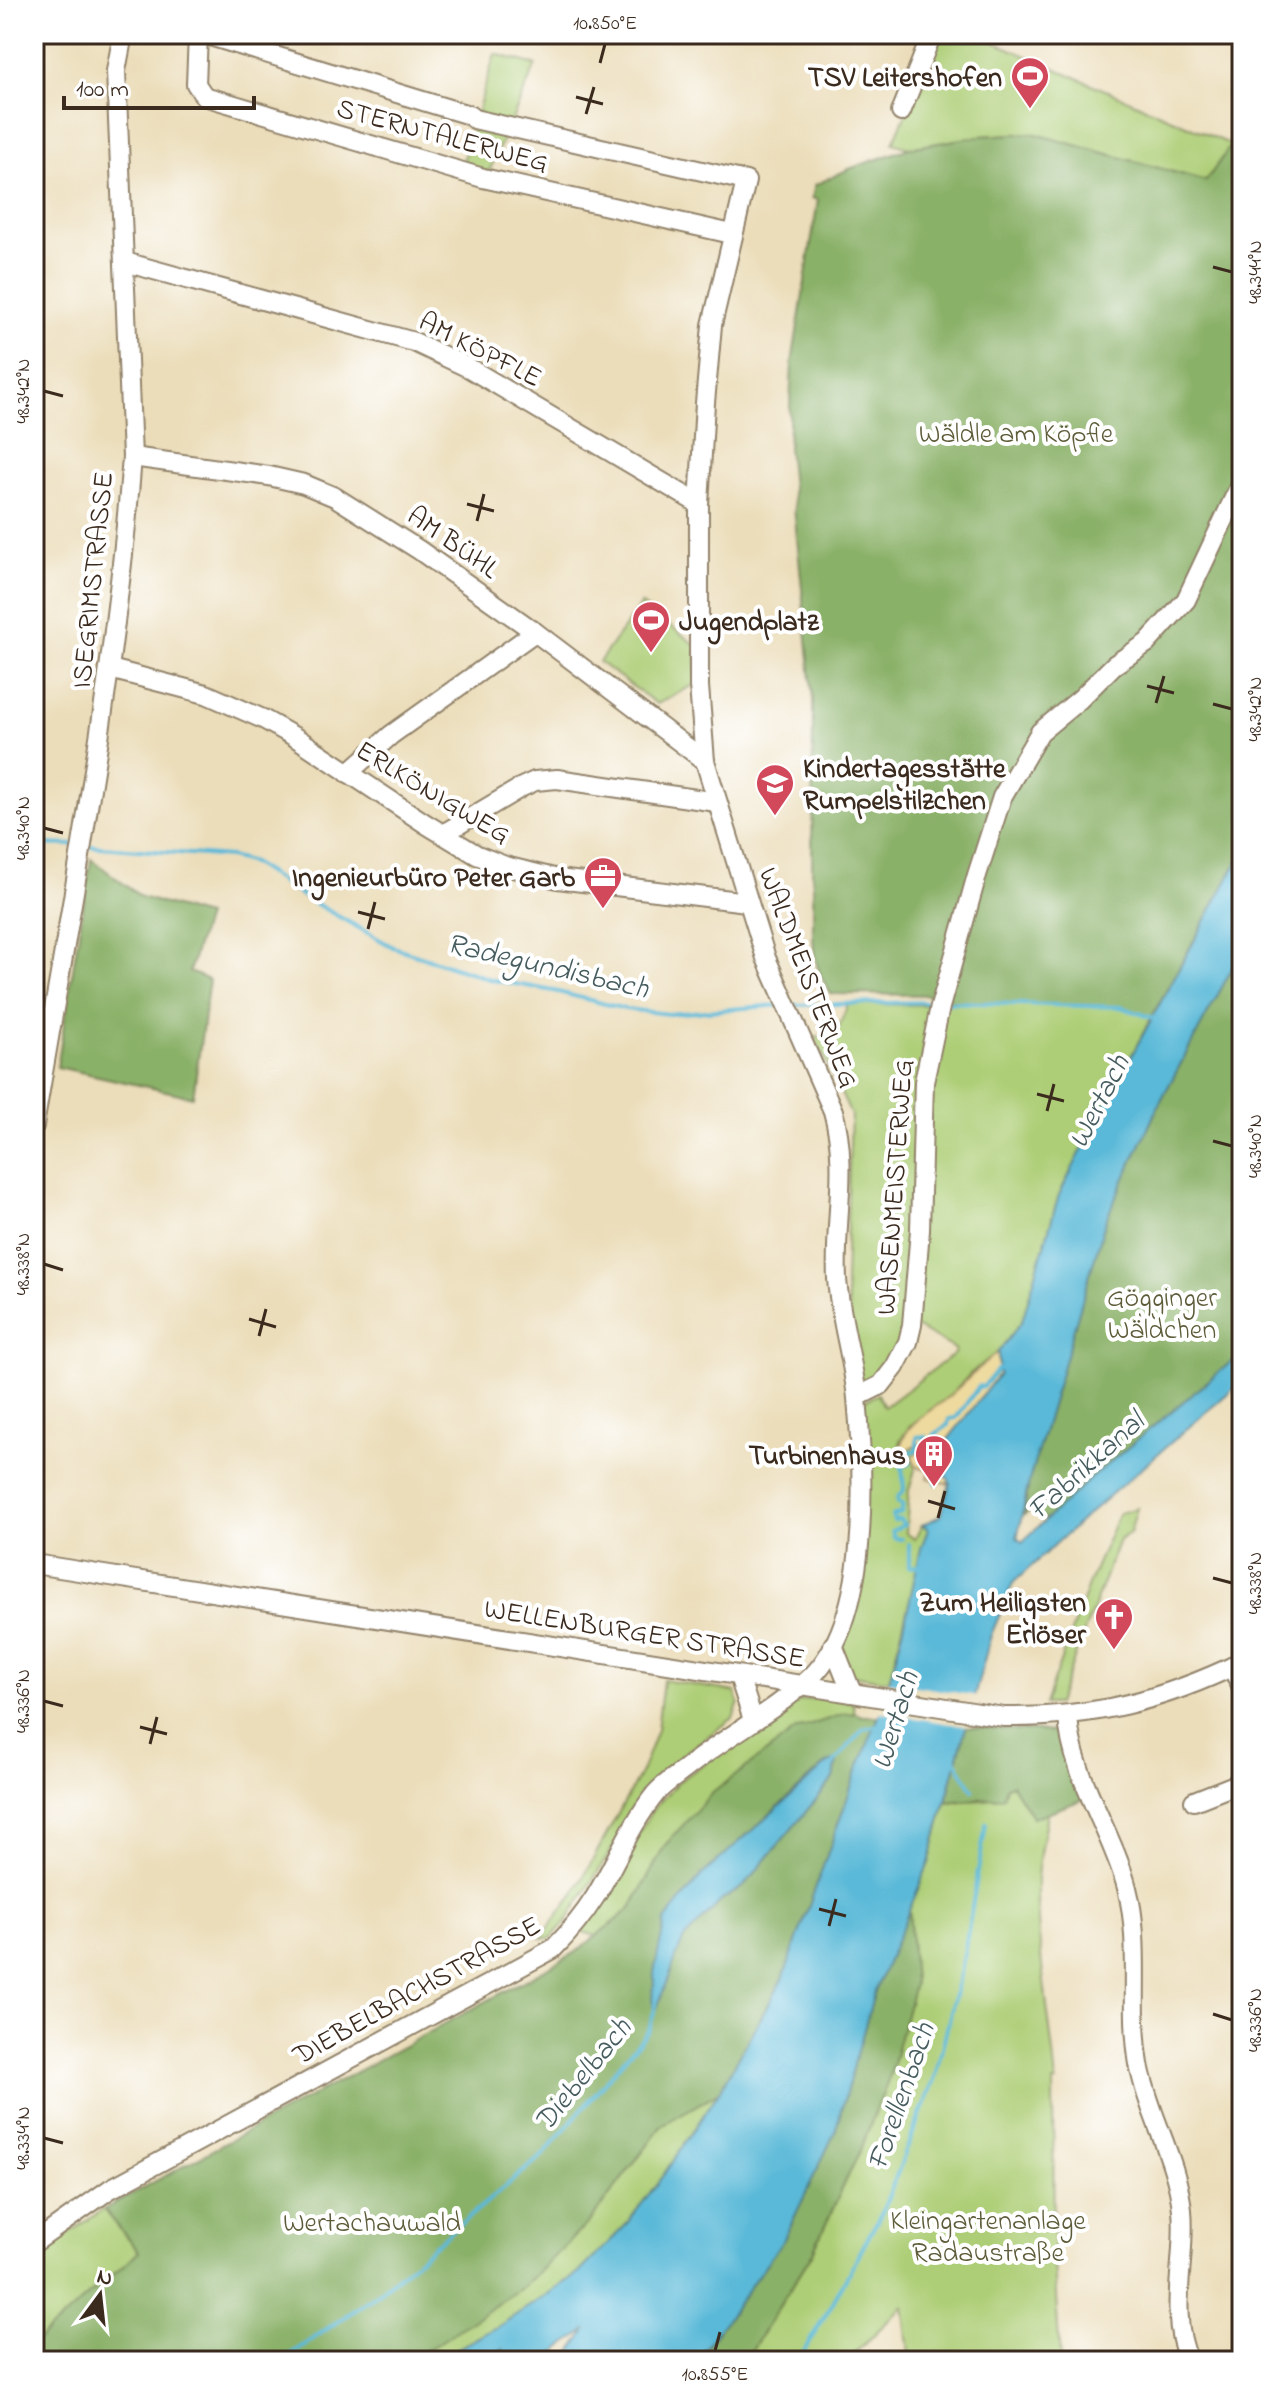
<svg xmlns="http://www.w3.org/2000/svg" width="1276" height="2395" viewBox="0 0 1276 2395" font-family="'Indie Flower',sans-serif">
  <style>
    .green { fill: #adce76; stroke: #747c4a; stroke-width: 2 }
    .forest { fill: #8ab167; stroke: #626e42; stroke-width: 2; fill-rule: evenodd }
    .sand { fill: #eeda9e; stroke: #94825e; stroke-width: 2 }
    .water { fill: #5ab9d8; stroke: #4a727b; stroke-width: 2 }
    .pier { fill: #ebddb9 }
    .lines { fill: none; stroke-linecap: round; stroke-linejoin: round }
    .stream { stroke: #5ab9d8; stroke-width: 4 }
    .minor-casing { stroke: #93846c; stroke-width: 22 }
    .minor { stroke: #fff; stroke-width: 18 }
    .ticks { fill: none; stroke: #3b2a1e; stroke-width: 3 }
    .labels { text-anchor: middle; stroke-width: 8; stroke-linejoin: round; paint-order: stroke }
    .poi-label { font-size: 28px; font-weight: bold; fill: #3b2a1e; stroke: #fff; text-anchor: end }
    .street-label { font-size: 28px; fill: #3b2a1e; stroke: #fff }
    .park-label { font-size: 28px; fill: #5d5b38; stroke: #fff }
    .water-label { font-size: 30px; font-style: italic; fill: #465c5f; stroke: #fff }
    .neatline { fill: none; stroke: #3b2a1e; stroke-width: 3 }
    .ticks-label { font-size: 20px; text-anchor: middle; fill: #3b2a1e }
  </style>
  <rect width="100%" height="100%" fill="#fff"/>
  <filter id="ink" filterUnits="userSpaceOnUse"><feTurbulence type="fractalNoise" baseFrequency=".0125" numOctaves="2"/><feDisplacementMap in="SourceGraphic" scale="16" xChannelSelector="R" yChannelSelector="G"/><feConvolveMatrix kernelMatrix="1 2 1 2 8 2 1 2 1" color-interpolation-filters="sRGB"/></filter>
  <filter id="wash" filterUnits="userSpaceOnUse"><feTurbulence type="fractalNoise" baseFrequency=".006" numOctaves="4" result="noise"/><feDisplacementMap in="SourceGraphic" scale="32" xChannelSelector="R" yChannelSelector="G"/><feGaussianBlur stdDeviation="1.8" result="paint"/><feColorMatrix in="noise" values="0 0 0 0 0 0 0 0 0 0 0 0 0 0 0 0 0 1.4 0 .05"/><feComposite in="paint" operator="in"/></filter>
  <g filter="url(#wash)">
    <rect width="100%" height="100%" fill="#ebddb9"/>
    <g class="green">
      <polygon points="941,34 976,34 1232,145 1206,181 1032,133 980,136 909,148 893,143"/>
      <polygon points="495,54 536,65 510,124 476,116"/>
      <polygon points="473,126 505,134 489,172 462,165"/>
      <polygon points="641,604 697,646 696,684 657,704 599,662"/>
      <polygon points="954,1002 1126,1007 1151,1018 1059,1195 1022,1321 998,1352 971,1373 951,1395 910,1426 900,1440 900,1452 919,1443 927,1447 912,1457 916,1466 909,1490 906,1533 915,1539 922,1525 928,1529 889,1681 846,1674 838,1649 850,1620 864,1401 878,1394 884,1407 954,1354 955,1349 912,1325 886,1373 859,1386 845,1280 851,1115 815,1038 837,1032 848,1004 939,1005"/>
      <polygon points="1137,1508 1130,1533 1119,1540 1057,1704 1045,1704 1088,1585 1119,1513"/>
      <polygon points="663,1680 735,1692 739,1703 733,1718 681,1756 658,1777 567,1921 551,1938 541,1938 575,1892 641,1772 657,1730"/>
      <polygon points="818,1698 853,1702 855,1713 843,1714 666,1844 631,1908 596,1936 583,1932 581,1928 653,1809 678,1782 756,1727 799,1701"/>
      <path d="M1012,1784L1033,1818L1047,1812C1044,1834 1038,1858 1037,1880C1036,1948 1050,2015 1056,2083H1053L1054,2263L1060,2361H910L903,2306L847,2361H745L812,2254L861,2148L914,1984L909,1909L929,1863L946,1802L987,1800L1006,1785Z"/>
      <polygon points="719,2092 664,2174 625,2226 578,2274 499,2326 435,2361 407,2361 440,2342 592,2219 662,2125"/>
      <polygon points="104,2209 139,2252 34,2343 34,2257"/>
    </g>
    <g class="forest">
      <path d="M1242,129V854L1151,1018L1121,1007L954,1002L942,995L831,994C826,985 819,975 817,965C809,936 816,905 812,875L813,700L788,447L792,363L818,200L812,198L815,185L849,169L909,148L980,136L1032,133L1206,181Z"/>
      <polygon points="91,859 141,897 206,916 189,972 209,980 193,1097 57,1067"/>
      <polygon points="1242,950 1242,1353 1092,1477 1046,1520 1033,1509 1024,1515 1029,1481 1106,1219 1160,1102"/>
      <path d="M855,1713L862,1716H879L857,1771L783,1979L719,2092L662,2125L592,2219L524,2286L440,2342L407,2361H34V2343L139,2252L104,2209L575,1953L631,1908L666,1844L711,1794L796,1730L843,1714ZM837,1761L834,1778L744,1886L722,1900L683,1940L679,1950L702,1875L827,1763Z"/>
      <polygon points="966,1727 1060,1732 1085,1799 1033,1818 1012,1784 1006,1786 1003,1797 946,1802"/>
      <polygon points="909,1909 914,1984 890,2076 861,2148 812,2254 745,2361 696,2361 784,2239 835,2132 874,1994"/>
    </g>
    <path class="sand" d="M998,1352L999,1374L943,1446L950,1484L928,1478L930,1470L916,1466L912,1457L926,1446L919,1444L900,1453C901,1422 931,1413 951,1394C967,1380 980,1366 998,1352Z"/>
    <g class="water">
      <polygon points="1242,854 1242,950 1160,1102 1106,1219 1029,1481 1017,1538 1022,1542 1092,1477 1242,1353 1242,1381 1085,1517 1013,1583 991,1635 929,1863 874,1994 835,2132 784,2239 696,2361 565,2361 587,2329 543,2361 495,2361 504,2348 485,2360 435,2361 499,2326 578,2274 625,2226 664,2174 719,2092 783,1979 857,1771 879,1716 903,1631 921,1548 928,1529 922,1525 940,1516 950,1484 948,1478 940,1472 943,1446 999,1374 998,1352 1022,1321 1059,1195 1107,1100"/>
      <polygon points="837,1760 834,1778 744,1886 722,1900 683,1940 657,2008 653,2007 654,1972 665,1921 702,1875 828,1763"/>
    </g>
    <polygon class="pier" points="885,1681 978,1696 970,1727 877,1712"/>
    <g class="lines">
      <g class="stream">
        <polyline points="34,844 76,845"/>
        <polyline points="88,846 230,857 252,863 309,900 393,947 493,980 554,991 625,1009 669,1014 782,1005"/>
        <polyline points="947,1002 1121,1007 1156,1019"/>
        <polyline points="791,1005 934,1002"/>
        <polyline points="936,1483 941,1470"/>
        <polyline points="902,1539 894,1538 892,1531 904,1525 900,1520 894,1521 892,1516 901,1513 903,1504 898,1503 897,1498 904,1490 902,1466 910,1463 908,1452 917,1451 917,1437 926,1436 925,1441 928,1446 935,1448 937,1442 934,1435 948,1425 949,1419 956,1418 979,1386 983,1387 998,1369 1002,1369"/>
        <polyline points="909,1544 909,1567 920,1566"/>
        <polyline points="954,1758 973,1790"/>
        <polyline points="835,1762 863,1729 878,1725"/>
        <polyline points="281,2361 373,2297 543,2155 649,2030 656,2005"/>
        <polyline points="798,2361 832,2304 883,2210 935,2077 962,1966 986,1824"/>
      </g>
    </g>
  </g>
  <g filter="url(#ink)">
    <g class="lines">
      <g class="minor-casing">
        <g id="minor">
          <polyline points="198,34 196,84 204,96 483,178 732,234"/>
          <polyline points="901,112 932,34"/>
          <polyline points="125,262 414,342 469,368 699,504"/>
          <polyline points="132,457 269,476 304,484 335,497 419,550 535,632 705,761"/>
          <polyline points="110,669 206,694 263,719 295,737 426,824 477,855 505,866 558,879 747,902"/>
          <polyline points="348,773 391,735 535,632"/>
          <polyline points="443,834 522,787 535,781 557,779 717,802"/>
          <path d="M34,1126C71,904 115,682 132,457L116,71L123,34"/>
          <polyline points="857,1397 881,1385 895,1367 908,1342 912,1325 920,1230 924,1082 940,1007 977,875 1002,797 1040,732 1080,699 1114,665 1147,643 1186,600 1242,481"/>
          <path d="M34,1564L1004,1717C1092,1718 1162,1701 1242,1662"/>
          <polyline points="833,1645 852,1693"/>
          <polyline points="1232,1667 1242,1688"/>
          <polyline points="739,1676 753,1720"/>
          <path d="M1068,1716C1071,1776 1112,1830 1127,1888C1142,1946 1129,2005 1139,2064C1148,2114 1177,2159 1182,2210C1187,2260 1167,2312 1189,2361"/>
          <polyline points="1194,1801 1242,1782"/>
          <path d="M34,2243L110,2189L553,1949C569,1933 583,1916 595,1897C616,1863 630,1825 656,1793C664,1784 675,1777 684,1770C724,1737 773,1713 811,1677C871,1619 864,1475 857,1398C853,1358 840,1319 837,1279C834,1223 849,1165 833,1111L766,958L705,761L699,686V504L705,403L712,325L746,181L474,119L469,115L203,34"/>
        </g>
      </g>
      <use href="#minor" class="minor"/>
    </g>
  </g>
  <path class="ticks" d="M600,63L605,44M576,97L603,104M586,114L594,87M1213,267L1232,272M44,391L63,396M467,504L494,511M477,521L484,494M1147,686L1174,693M1156,703L1164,676M1213,704L1232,709M44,828L63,833M358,912L385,919M368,929L375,902M1037,1094L1064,1101M1047,1111L1054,1084M1213,1141L1232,1146M44,1264L63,1270M249,1319L276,1327M259,1336L266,1309M928,1501L955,1509M938,1518L945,1491M1213,1578L1232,1583M44,1701L63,1706M140,1727L167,1734M150,1744L157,1717M819,1909L846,1916M829,1926L836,1899M1213,2014L1232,2020M44,2138L63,2143M715,2351L720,2332"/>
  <defs>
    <g id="stadium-pin" transform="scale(2)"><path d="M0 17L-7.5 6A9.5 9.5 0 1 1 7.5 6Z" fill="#d1495b" stroke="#fff"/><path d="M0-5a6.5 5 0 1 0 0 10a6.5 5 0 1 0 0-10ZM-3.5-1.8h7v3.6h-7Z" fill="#fff"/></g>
    <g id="school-pin" transform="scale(2)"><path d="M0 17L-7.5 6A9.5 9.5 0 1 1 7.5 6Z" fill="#d1495b" stroke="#fff"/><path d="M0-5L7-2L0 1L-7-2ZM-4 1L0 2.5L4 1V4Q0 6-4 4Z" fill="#fff"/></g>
    <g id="office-pin" transform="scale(2)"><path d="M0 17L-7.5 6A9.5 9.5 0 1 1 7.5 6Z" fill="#d1495b" stroke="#fff"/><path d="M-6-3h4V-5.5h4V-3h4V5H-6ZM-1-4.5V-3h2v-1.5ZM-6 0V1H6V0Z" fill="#fff"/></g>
    <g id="building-pin" transform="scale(2)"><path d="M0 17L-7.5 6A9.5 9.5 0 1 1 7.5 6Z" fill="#d1495b" stroke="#fff"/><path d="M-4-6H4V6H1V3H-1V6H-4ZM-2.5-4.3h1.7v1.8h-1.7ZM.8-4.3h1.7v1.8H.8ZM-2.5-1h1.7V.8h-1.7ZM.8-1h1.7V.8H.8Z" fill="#fff"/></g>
    <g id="church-pin" transform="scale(2)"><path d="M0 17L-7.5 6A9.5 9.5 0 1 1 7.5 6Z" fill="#d1495b" stroke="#fff"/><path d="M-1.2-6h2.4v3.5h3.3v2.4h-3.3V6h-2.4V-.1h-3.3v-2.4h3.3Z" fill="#fff"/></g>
  </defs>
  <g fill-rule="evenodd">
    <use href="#stadium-pin" x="1030" y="76"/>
    <use href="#stadium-pin" x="651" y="620"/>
    <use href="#school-pin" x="775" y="783"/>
    <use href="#office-pin" x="603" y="876"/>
    <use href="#building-pin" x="934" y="1454"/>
    <use href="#church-pin" x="1114" y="1617"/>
  </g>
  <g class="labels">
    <g class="poi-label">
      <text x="1002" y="86">TSV Leitershofen</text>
      <text x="679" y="630" text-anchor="start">Jugendplatz</text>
      <text x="803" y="777" text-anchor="start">Kindertagesstätte<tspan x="803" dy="32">Rumpelstilzchen</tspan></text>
      <text x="575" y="886">Ingenieurbüro Peter Garb</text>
      <text x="906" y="1464">Turbinenhaus</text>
      <text x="1086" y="1611">Zum Heiligsten<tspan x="1086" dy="32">Erlöser</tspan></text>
    </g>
    <g class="street-label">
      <text transform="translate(443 134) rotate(15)" y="10">STERNTALERWEG</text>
      <text transform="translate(481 348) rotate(27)" y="10">AM KÖPFLE</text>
      <text transform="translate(454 541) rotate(35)" y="10">AM BÜHL</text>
      <text transform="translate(91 580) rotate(-84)" y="10">ISEGRIMSTRASSE</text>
      <text transform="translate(434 791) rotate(31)" y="10">ERLKÖNIGWEG</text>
      <text transform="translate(810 977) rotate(69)" y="10">WALDMEISTERWEG</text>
      <text transform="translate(893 1187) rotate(-86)" y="10">WASENMEISTERWEG</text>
      <text transform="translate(645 1632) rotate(9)" y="10">WELLENBURGER STRASSE</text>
      <text transform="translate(416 1989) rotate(-29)" y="10">DIEBELBACHSTRASSE</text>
    </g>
    <g class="park-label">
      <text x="1016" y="442">Wäldle am Köpfle</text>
      <text x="1162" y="1306">Gögginger<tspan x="1162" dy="32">Wäldchen</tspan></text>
      <text x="988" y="2229">Kleingartenanlage<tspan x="988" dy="32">Radaustraße</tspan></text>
      <text x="372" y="2231">Wertachauwald</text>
    </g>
    <g class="water-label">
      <text transform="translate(548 965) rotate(13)" y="10">Radegundisbach</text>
      <text transform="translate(1098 1101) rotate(-63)" y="10">Wertach</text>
      <text transform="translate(1085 1465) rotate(-42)" y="10">Fabrikkanal</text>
      <text transform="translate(894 1720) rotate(-73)" y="10">Wertach</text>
      <text transform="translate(582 2074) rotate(-51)" y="10">Diebelbach</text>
      <text transform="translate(900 2096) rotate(-71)" y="10">Forellenbach</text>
    </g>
  </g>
  <rect width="1276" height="2395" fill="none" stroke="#fff" stroke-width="88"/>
  <g transform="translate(100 2295) rotate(15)" stroke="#ffffff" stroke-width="6" paint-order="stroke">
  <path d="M0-6L14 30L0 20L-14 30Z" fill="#3b2a1e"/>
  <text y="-12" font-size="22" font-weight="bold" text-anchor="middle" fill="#3b2a1e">N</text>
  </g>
  <path d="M64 96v12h190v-12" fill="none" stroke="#3b2a1e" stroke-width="4"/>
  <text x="76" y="96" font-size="24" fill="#3b2a1e" stroke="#ffffff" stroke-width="6" paint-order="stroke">100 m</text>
  <rect x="44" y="44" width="1188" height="2307" class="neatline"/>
  <g class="ticks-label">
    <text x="605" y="29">10.850°E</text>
    <text transform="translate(1254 272) rotate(-90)" y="7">48.344°N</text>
    <text transform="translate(22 391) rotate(-90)" y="7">48.342°N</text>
    <text transform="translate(1254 709) rotate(-90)" y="7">48.342°N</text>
    <text transform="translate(22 828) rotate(-90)" y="7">48.340°N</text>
    <text transform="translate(1254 1146) rotate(-90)" y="7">48.340°N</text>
    <text transform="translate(22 1264) rotate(-90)" y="7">48.338°N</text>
    <text transform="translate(1254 1583) rotate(-90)" y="7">48.338°N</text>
    <text transform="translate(22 1701) rotate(-90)" y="7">48.336°N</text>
    <text transform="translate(1254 2020) rotate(-90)" y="7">48.336°N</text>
    <text transform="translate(22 2138) rotate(-90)" y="7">48.334°N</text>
    <text x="715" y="2380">10.855°E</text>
  </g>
</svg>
